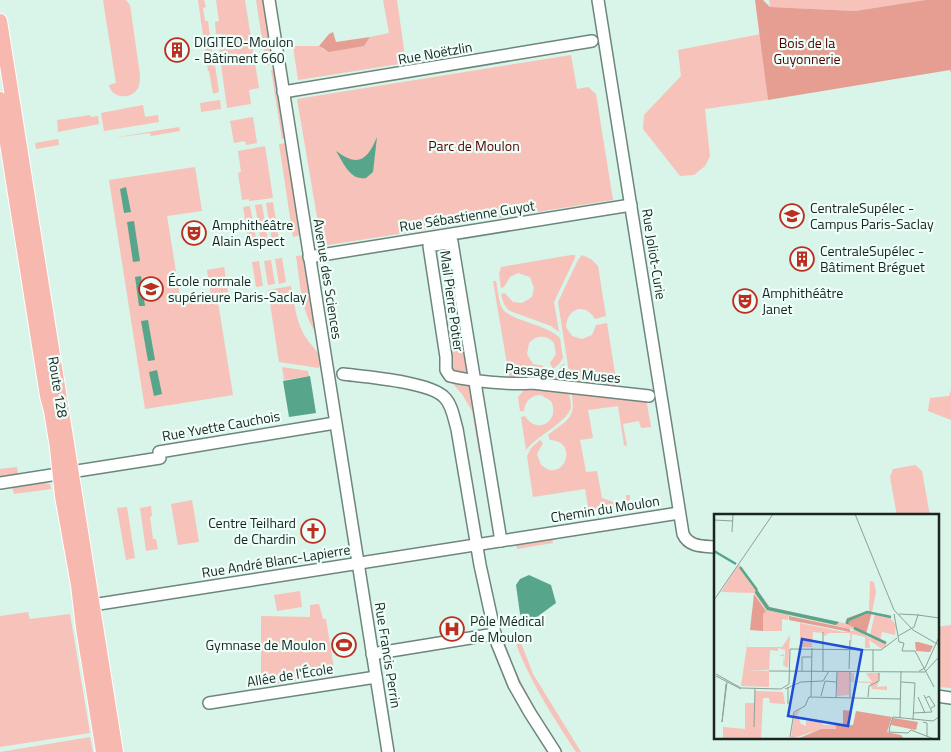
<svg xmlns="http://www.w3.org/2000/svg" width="951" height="752" viewBox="0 0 951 752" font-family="'Titillium Web',sans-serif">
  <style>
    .green { fill: #f6c2b9 }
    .forest { fill: #e59e91 }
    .water { fill: #57a68c }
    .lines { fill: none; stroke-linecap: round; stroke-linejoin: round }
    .minor-casing { stroke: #6d867c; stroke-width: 14 }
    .major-casing { stroke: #fff; stroke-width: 16 }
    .minor { stroke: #fff; stroke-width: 11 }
    .major { stroke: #f7b9af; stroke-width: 14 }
    .labels { text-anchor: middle; stroke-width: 4.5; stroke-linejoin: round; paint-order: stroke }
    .poi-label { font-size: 14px; fill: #1a2420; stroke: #eefef8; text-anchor: start }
    .park-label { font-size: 14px; fill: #500; stroke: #eefef8 }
    .street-label { font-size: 14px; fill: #1a2420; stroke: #eefef8 }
    .inset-river { fill: none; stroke: #57a68c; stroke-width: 2.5 }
    .inset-road { fill: none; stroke: #8da199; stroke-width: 1 }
    .view { fill: #1d4ed8; fill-opacity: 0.15; stroke: #1d4ed8; stroke-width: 2.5 }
    .inset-edge { fill: none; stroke: #1a2420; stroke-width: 2.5 }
  </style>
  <rect width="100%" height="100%" fill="#d9f4e9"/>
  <g class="green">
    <path d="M103,0H126L130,5L140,75C140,79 140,84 138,88C131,100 112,99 109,85L116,83Z"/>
    <polygon points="198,0 204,0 206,7 203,8 205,21 208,21 212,52 209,53 211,66 215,65 219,92 213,94 209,71 208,71"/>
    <polygon points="216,0 245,0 259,88 249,90 251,104 227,108 219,50 223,49 221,34 216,34 215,22 219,21"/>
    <polygon points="256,0 264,0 274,64 266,65"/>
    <polygon points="383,0 397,0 406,63 298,80 293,46 319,46 324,50 364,46 370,37 389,33"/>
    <polygon points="769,0 925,0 855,11 770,7"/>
    <polygon points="761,34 768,100 705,109 710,156 705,166 694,175 680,176 643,129 644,115 681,76 678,50"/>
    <polygon points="571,55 577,89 588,87 596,94 613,200 322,246 297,99"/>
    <polygon points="275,69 286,138 282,139 271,70"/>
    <polygon points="220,100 221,109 201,112 200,103"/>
    <polygon points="143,105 145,117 158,115 159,122 104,131 101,113"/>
    <polygon points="90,115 91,117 98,116 99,124 58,132 57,120"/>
    <polygon points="253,117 257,143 246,145 245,141 234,143 230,121"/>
    <polygon points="179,127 180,131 151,136 150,133 112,138"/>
    <polygon points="58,139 59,145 36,149 35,143"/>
    <polygon points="287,143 301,235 293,237 279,144"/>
    <polygon points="265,146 273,198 249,201 249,199 242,200 238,173 241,172 238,151"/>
    <polygon points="195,167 202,211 167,216 181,302 217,296 233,395 145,409 109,180"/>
    <polygon points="273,202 279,240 272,241 266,203"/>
    <polygon points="262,204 268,241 261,242 255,205"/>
    <polygon points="250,206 257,243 249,244 243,207"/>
    <path d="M305,255L317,334C301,313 300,282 296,256Z"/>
    <path d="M571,255H575V258L554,302L559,332L551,326L510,311C504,306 503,302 501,294L505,293L513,302L522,303L532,297L534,288L530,277L518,273L510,277L504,287L501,288L499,274L501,267Z"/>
    <path d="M582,255L591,259L598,266L606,316L595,319C585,302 567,308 566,327L572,336L582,339L592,335L596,325L607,323L618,392L571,385L558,302L578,260Z"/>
    <polygon points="282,258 286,282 279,284 275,259"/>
    <polygon points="271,260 275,284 268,285 264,261"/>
    <polygon points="259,261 263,286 256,287 252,262"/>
    <polygon points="224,267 228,292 211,295 207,270"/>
    <path d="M493,281H496C498,289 498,300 502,308C510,321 547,324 560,338L563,358L559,364L553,369L550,363L556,354L554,343C546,334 536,335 529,343L527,354L533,364L543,366L547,372L536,378L516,381L509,376Z"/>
    <path d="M291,286C294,302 296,319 303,333C310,346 322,353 324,367L319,366V368L279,362L268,290Z"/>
    <polygon points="465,337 483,452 479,453 472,411 462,394 453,384 446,339"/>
    <polygon points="564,363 568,383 540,380 558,370"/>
    <polygon points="282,367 308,371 309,376 284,380"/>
    <path d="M526,388L568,390C569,395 571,401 571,406C571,420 535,437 526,450L521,417L525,416C536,435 561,422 551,401L541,395C531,395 525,401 524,411H520L518,397Z"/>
    <polygon points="951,390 951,420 928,411 930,398 949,396"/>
    <path d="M571,391L646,398L651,427L641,428L639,421L623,424L627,446L624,445L618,406L588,410L593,438L580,440L586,472L597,471L602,498L622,505L626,503V495H630V499L624,506L589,512L585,489L533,497L527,456L531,448L540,440L543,443L537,454L541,465C564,485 580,441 550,440L548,435C568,419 577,419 571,391Z"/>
    <polygon points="915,465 922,471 930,516 897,516 890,477 893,469"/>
    <polygon points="17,467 18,475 0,478 0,469"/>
    <polygon points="37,482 50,484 51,489 14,494 12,486"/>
    <polygon points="192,500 199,542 178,545 171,504"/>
    <polygon points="151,506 152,516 150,517 153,539 156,539 158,549 146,551 140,508"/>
    <polygon points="127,507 135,558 126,560 117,508"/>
    <polygon points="552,537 553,543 517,549 516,543"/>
    <polygon points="300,591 302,607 277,611 274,595"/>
    <polygon points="319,604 323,619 326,619 335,675 261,686 261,616 310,617 310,605"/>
    <polygon points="28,612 30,619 70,614 90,733 0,747 0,616"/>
    <polygon points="951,625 951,688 937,687 937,627"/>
    <path d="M518,635L533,674L581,752H576C552,715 528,679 513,636Z"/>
    <path d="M504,639C516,681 540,716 563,752H559L523,695L499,640Z"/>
    <polygon points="90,737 93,752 0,752"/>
  </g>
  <g class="forest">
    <polygon points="755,0 763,0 770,7 855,11 925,0 951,0 951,73 950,70 768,100"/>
    <polygon points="333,32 336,42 370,37 364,46 329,52 319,46 329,34"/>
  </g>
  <g class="water">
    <path d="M377,137L373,172L366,178C350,181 343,162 336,151C358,167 367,161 377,137Z"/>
    <polygon points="126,187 131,212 124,213 120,189"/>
    <polygon points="134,221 140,261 133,262 127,222"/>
    <polygon points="141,276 145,306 139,306 135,277"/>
    <polygon points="148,320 155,360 148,361 141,321"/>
    <polygon points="157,370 162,394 154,396 149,372"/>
    <polygon points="310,376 316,413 289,417 283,381"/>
    <polygon points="529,575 551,585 556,603 537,617 524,620 520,614 516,585 520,579"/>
  </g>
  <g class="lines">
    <g class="minor-casing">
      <g id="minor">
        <polyline points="269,0 388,752"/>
        <path d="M598,0L683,534C689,547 702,546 715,547"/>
        <polyline points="283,92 592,41"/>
        <polyline points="309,257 631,205"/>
        <path d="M343,374C367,377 429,382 444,397C452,404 454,419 457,429L480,565L497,643L514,685L530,713L555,752"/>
        <polyline points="0,483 160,458 159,452 335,423"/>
        <path d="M501,541L452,242L429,246L446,357V370L450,376C471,381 509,385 532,383L649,396"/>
        <polyline points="86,606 679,513"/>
        <polyline points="372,654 495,634"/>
        <polyline points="937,696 951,698"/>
        <polyline points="209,703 376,677"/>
      </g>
    </g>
    <g class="major-casing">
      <g id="major">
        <polyline points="0,21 116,752"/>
        <polyline points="0,99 47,396 51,411 57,448 62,496 78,585 83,628 103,752"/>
      </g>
    </g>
    <use href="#minor" class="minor"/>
    <use href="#major" class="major"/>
  </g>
  <defs>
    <g id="building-ring" transform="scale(1.25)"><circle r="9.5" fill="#eefef8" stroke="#bc2e20" stroke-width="1.5"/><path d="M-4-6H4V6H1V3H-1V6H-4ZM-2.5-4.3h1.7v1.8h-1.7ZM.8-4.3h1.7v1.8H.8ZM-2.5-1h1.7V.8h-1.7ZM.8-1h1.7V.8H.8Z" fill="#bc2e20"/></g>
    <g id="university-ring" transform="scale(1.25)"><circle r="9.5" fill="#eefef8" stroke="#bc2e20" stroke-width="1.5"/><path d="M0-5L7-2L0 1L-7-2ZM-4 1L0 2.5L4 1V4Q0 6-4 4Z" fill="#bc2e20"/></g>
    <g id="theatre-ring" transform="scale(1.25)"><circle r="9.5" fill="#eefef8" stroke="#bc2e20" stroke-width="1.5"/><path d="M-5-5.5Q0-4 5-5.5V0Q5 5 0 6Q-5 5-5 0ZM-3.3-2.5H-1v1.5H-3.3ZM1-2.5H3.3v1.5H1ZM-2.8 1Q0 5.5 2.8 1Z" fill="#bc2e20"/></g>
    <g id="church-ring" transform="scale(1.25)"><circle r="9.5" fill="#eefef8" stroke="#bc2e20" stroke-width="1.5"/><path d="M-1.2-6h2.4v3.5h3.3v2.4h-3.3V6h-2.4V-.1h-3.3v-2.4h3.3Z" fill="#bc2e20"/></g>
    <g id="hospital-ring" transform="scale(1.25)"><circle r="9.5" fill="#eefef8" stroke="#bc2e20" stroke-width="1.5"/><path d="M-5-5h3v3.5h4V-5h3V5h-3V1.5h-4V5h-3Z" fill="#bc2e20"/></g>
    <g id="stadium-ring" transform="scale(1.25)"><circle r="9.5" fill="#eefef8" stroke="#bc2e20" stroke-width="1.5"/><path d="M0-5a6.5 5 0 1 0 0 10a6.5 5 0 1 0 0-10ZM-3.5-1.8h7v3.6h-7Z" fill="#bc2e20"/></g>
  </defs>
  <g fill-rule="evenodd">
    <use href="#building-ring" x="177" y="50"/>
    <use href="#university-ring" x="792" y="216"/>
    <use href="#theatre-ring" x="194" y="233"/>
    <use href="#building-ring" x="802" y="259"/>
    <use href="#university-ring" x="151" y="289"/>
    <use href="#theatre-ring" x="745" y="301"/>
    <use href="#church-ring" x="313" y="531"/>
    <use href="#hospital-ring" x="452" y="629"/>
    <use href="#stadium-ring" x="344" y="645"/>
  </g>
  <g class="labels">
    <g class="poi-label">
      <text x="194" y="47">DIGITEO-Moulon<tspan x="194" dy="16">- Bâtiment 660</tspan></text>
      <text x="810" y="213">CentraleSupélec -<tspan x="810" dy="16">Campus Paris-Saclay</tspan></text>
      <text x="212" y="230">Amphithéâtre<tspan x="212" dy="16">Alain Aspect</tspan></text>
      <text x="820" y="256">CentraleSupélec -<tspan x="820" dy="16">Bâtiment Bréguet</tspan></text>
      <text x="168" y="286">École normale<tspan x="168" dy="16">supérieure Paris-Saclay</tspan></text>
      <text x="762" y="298">Amphithéâtre<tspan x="762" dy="16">Janet</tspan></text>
      <text x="296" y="528" text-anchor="end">Centre Teilhard<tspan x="296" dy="16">de Chardin</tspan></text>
      <text x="470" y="626">Pôle Médical<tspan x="470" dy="16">de Moulon</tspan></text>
      <text x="326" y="650" text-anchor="end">Gymnase de Moulon</text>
    </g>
    <g class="park-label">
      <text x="807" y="48">Bois de la<tspan x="807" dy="16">Guyonnerie</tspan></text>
      <text x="474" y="151">Parc de Moulon</text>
    </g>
    <g class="street-label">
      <text transform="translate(435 53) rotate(-10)" y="5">Rue Noëtzlin</text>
      <text transform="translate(467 216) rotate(-9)" y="5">Rue Sébastienne Guyot</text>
      <text transform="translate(654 254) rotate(81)" y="5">Rue Joliot-Curie</text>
      <text transform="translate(328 279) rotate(81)" y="5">Avenue des Sciences</text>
      <text transform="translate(452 301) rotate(82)" y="5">Mail Pierre Potier</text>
      <text transform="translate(563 373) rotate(5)" y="5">Passage des Muses</text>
      <text transform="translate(58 387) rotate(81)" y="5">Route 128</text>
      <text transform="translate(221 426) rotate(-10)" y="5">Rue Yvette Cauchois</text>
      <text transform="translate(605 509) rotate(-9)" y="5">Chemin du Moulon</text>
      <text transform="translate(276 561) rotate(-9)" y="5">Rue André Blanc-Lapierre</text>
      <text transform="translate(388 655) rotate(81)" y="5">Rue Francis Perrin</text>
      <text transform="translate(290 675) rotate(-9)" y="5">Allée de l'École</text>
    </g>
  </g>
  <g transform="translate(714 514)">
    <rect width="225" height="225" fill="#d9f4e9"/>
    <path d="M25,50L56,93L134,110L159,126L153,121H156L161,99L174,101L182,111L181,121L168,118L166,127L175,130L169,129L173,131L168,135L155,126L156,134H151V123L138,120L137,134L136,119H115L111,122L109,119L99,118L98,133H86V109L129,118L142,116L75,101L74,106L68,105V117H49V100L52,96L40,79L7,78ZM156,67L160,68L162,78L158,98L155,97ZM35,117L33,133H68L76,121L74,154L69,151L70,142H65L70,140L71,151V136L64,134V137L56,136L55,156H31L55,157V173L27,172ZM123,158H136L135,181L123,182ZM137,159H140V167L158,168L152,159H166L163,173L173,172V176L158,175L156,169L137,168ZM41,177L69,178L71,190L56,189L55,184H49L47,225H9V213L31,215V189H41ZM86,195L83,201L87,210L92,212V207L102,205L110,211H122V215H107L77,225L80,200Z" fill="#f6c2b9"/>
    <path d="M40,80L52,97L49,100V117L36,116ZM154,97L158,98L152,120L131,109L133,104ZM75,102L136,115V118L75,106ZM201,128H204L219,132L216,138L202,137ZM129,196L138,197L135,211H139L142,197L178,203L173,218L187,221L190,225H83L107,215H122V211H129ZM179,204L204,208L202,216L177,211Z" fill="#e59e91"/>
    <path d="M42,74L55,93L125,108L122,111L53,96L41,79Z" fill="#57a68c"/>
    <path class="inset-river" d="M0,37L22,50M26,53L43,76M133,110L134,106L153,98L177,103M140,114L172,129"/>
    <path class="inset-road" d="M141,0L180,96L199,116L225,131M0,6L19,7M18,18L19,0M0,86L59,0M180,100L184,122M185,100L205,101M190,129L188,137H201L220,173M190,129L185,128L184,122L200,113L204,101L225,104M135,155L136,126M55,157L211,158M88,157V143H98M109,157V118M205,157L211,154L225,123M159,158V136M211,158L225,143M2,160L27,174L67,175L75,170L76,135L167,136L183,124M2,162L27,175M187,168L201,169L199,206M12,170L8,208L13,168M71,175L87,168L109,167L115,157M107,182L111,167L122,168M97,183L98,134M136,183V157M154,183L155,172L165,167V159M204,183L211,199M122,184L123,157M212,184L215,182L221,192L217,194M74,190V173M199,199L218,198L210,181M186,204L187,157M209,208L213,209V222M40,213L41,174M76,223L80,198L91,192L95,183L187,185M220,225L197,216L194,219L175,218L176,212L179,203L219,207L225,203"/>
    <path class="view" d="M88,125L148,136L134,212L74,202Z"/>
    <rect width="225" height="225" class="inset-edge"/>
  </g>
</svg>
